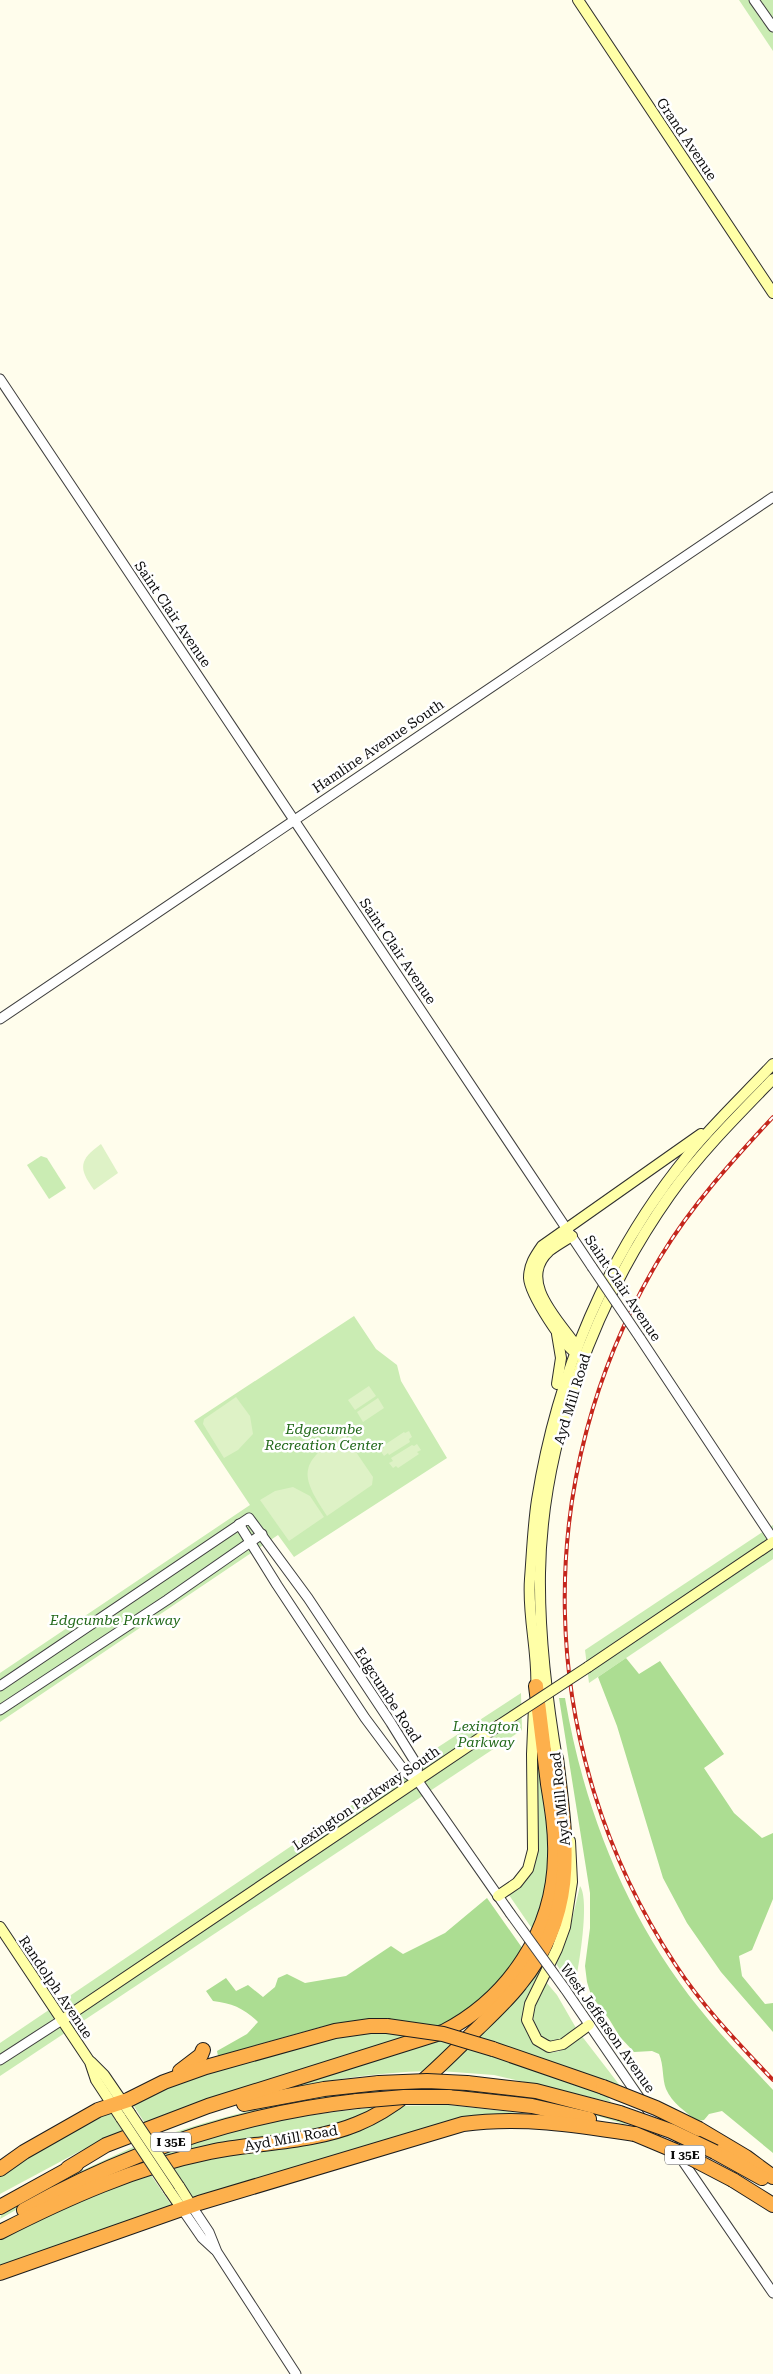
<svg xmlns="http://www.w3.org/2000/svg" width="773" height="2374" viewBox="0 0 773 2374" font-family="'Roboto Serif',serif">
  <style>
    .green { fill: #caecb3 }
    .forest { fill: #acdd92 }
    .pitch { fill: #def2c6 }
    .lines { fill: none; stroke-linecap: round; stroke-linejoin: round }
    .tertiary-casing { stroke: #3f3f3f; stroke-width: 11 }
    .secondary-casing { stroke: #2e2e2e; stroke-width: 12 }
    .motorway-casing { stroke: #1d1d1d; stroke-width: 16 }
    .tertiary { stroke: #fff; stroke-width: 9 }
    .secondary { stroke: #ffffa7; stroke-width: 10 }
    .motorway { stroke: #fdb04c; stroke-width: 14 }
    .rail-casing { stroke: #c5261c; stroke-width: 4 }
    .rail { stroke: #fff; stroke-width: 2; stroke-dasharray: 5.5; stroke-linecap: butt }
    .tertiary-bridge-casing { stroke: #3f3f3f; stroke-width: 11; stroke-linecap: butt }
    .secondary-bridge-casing { stroke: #2e2e2e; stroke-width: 12; stroke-linecap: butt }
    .motorway-bridge-casing { stroke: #1d1d1d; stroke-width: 16; stroke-linecap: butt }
    .tertiary-bridge { stroke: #fff; stroke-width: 9 }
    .secondary-bridge { stroke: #ffffa7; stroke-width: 10 }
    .motorway-bridge { stroke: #fdb04c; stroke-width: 14 }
    .labels { text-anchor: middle; stroke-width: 5; stroke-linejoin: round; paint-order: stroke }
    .shield { fill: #fff; stroke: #555; stroke-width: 1 }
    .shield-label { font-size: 12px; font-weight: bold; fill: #0c0c0c }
    .street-label { font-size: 14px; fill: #0c0c0c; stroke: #fff }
    .park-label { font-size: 14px; font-style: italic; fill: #216819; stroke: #fff }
  </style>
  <rect width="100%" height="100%" fill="#fffdec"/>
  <g class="green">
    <polygon points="739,0 773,0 773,51"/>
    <polygon points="41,1156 47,1158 66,1188 49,1199 27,1165"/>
    <polygon points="354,1316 376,1349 397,1365 401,1381 447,1458 294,1557 278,1535 0,1722 0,1673 250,1505 194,1421"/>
    <polygon points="773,1525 773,1559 589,1683 585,1650"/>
    <polygon points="521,1693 522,1730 0,2076 0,2043 426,1755"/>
    <polygon points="535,1731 552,1861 535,1933 509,1895 535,1863 537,1855"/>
    <path d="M580,1886C590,1900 579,1966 575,1985L571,1986L555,1962L570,1928Z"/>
    <path d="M536,1967L542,1976L525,2021C529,2041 544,2061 566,2048C572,2045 576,2039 581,2035L621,2087L473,2037Z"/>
    <path d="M546,1982L557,1995L576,2028L561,2042H543C527,2013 532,2010 546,1982Z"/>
    <polygon points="381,2031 427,2036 146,2125 132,2103 202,2073 318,2040"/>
    <path d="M435,2038L459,2044L431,2071C372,2072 313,2083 255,2094Z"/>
    <polygon points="464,2045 604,2092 611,2102 494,2075 440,2071"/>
    <path d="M449,2089C478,2091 613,2106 627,2125L588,2113L446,2091Z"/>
    <path d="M381,2090L378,2093L231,2118L156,2142L155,2139C228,2114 303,2095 381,2090Z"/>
    <polygon points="449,2105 529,2114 517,2115 194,2199 172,2166 308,2141 398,2106"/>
    <path d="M389,2106L360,2121L168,2160L164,2153C236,2124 313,2113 389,2106Z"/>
    <polygon points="110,2112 125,2134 82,2150 0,2194 0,2171 75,2127"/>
    <polygon points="133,2147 135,2150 70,2179 0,2219 1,2215 68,2177"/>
    <polygon points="149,2172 172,2206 0,2269 0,2236"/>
  </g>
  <g class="forest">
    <polygon points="626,1658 639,1674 660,1661 724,1754 704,1768 734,1813 762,1838 773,1833 773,1899 752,1950 739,1956 742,1976 765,2004 773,2003 773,2032 721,1972 687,1923 663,1878 617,1726 598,1677"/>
    <path d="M559,1698H565C584,1810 627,1919 699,2008C722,2037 748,2063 773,2090V2153L722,2111L709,2114L704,2120L697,2121C686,2112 672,2103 666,2089C662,2079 664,2065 659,2054L652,2051L634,2052L620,2037L609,2019L591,1995L587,1982L585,1966L590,1928V1893Z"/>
    <path d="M487,1898L525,1952L488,1996L441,2027L377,2020L352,2022L324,2026L218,2056L217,2051L247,2034L258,2022C245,2009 232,2003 213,2001L206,1991L226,1978L236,1991L248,1985L263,1997L275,1987L278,1978L287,1974L305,1983L346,1976L391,1946L403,1954L445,1933Z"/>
  </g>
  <g class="pitch">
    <path d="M101,1144L118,1173L94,1190C78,1168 79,1160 101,1144Z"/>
    <polygon points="369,1386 376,1396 355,1410 348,1400"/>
    <polygon points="236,1397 250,1416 253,1434 238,1450 224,1458 203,1424 204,1419"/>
    <polygon points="378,1398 384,1408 363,1422 357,1412"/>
    <polygon points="409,1431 412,1437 409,1439 410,1442 389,1455 388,1453 384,1456 380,1450 384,1448 383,1446 404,1432 405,1433"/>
    <path d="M343,1433L373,1477L372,1485L327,1516C298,1473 300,1463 343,1433Z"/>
    <polygon points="417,1444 421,1450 417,1452 419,1454 398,1468 396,1466 393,1468 389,1463 393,1461 391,1458 412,1445 414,1446"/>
    <polygon points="293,1487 310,1496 324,1517 289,1541 260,1500 275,1491"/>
  </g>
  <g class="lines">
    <g class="tertiary-casing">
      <g id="tertiary">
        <polyline points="754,0 773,27"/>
        <polyline points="0,379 592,1267"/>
        <polyline points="0,1019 773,497"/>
        <polyline points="640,1338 773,1539"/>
        <polyline points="239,1524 277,1585 365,1718 406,1773 418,1781 510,1913"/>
        <polyline points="0,1686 249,1518 308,1598 391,1723 417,1765 418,1781"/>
        <polyline points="0,1710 167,1600 262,1534"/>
        <polyline points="565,1989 773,2293"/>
        <polyline points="0,2060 62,2020"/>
        <polyline points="191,2205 209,2232 217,2252 296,2374"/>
        <polyline points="182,2209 202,2238 215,2250"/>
      </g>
    </g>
    <g class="secondary-casing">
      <g id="secondary">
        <polyline points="578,0 773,293"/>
        <path d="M572,1236C564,1241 555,1246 549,1251C517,1280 558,1320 575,1344"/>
        <polyline points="557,1334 561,1358 557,1384"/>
        <path d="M579,1355C564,1348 530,1294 529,1278C529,1265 535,1256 542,1246L701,1134"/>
        <polyline points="588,1667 773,1542"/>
        <path d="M536,1692C539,1655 527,1617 530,1579C532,1553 533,1526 537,1500C557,1374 607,1254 688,1155C714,1123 745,1094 773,1064"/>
        <path d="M558,1765C547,1701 539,1637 540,1573C542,1442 595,1301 670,1195C700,1153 737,1116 773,1079"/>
        <polyline points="570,1841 572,1882 565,1927 557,1949 530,2004 527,2020 537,2040 549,2047 563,2044 589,2025"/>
        <polyline points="498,1896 517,1883 528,1869 533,1850 532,1754 534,1706"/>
        <polyline points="0,1927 90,2062 96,2080 121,2118"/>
        <polyline points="62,2020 498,1726"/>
        <polyline points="91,2062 104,2075 130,2113"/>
        <polyline points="179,2186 191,2205"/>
        <polyline points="169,2190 182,2209"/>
      </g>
    </g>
    <g class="motorway-casing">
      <g id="motorway">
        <polyline points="493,2049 603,2087"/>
        <polyline points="180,2071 201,2055 203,2050"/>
        <polyline points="467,2083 536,2091 620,2113"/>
        <polyline points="449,2097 532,2106 589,2119"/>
        <polyline points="244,2104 324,2089 379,2083"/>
        <polyline points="699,2129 746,2157 773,2177"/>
        <polyline points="715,2152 762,2178"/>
        <path d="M68,2168L106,2145L208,2106L443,2032C509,1998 554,1931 555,1856C556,1832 552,1808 548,1784C544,1751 540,1719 536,1686"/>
        <polyline points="0,2169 24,2152 98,2110 128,2100 164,2082 206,2067 335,2031 370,2026 387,2026"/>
        <polyline points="733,2180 773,2205"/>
        <polyline points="0,2207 76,2165"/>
        <path d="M24,2210C128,2152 238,2114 357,2101"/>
        <path d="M0,2232C67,2198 136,2167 210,2152C258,2142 311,2143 357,2124C398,2108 431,2074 462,2044C481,2024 503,2006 520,1984C579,1912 566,1842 556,1758"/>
        <path d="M0,2273L199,2203L463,2124C522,2116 577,2125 635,2134"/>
      </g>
    </g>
    <use href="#tertiary" class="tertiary"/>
    <use href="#secondary" class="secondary"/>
    <use href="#motorway" class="motorway"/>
    <g class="rail-casing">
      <path id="rail" d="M773,1117C732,1161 692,1205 661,1256C527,1477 534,1749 675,1964C703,2007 738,2043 773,2080"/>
    </g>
    <use href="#rail" class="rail"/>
    <g class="tertiary-bridge-casing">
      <g id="tertiary-bridge">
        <polyline points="592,1267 640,1338"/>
        <polyline points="510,1913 565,1989"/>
      </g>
    </g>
    <g class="secondary-bridge-casing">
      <g id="secondary-bridge">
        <polyline points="498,1726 588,1667"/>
        <polyline points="130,2113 179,2186"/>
        <polyline points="121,2118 169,2190"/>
      </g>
    </g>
    <g class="motorway-bridge-casing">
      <g id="motorway-bridge">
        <polyline points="387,2026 443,2034 493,2049"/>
        <polyline points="379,2083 427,2081 467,2083"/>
        <polyline points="603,2087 656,2108 699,2129"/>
        <polyline points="357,2101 404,2097 449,2097"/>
        <polyline points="620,2113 671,2131 715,2152"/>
        <polyline points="635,2134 685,2155 733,2180"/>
      </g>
    </g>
    <use href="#tertiary-bridge" class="tertiary-bridge"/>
    <use href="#secondary-bridge" class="secondary-bridge"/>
    <use href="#motorway-bridge" class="motorway-bridge"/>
  </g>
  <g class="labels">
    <g class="shield">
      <rect x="151" y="2132.5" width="40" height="19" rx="4"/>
      <rect x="665" y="2145.5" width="40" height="19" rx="4"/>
    </g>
    <g class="shield-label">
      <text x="171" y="2146">I 35E</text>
      <text x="685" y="2159">I 35E</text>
    </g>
    <g class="street-label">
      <text transform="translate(687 139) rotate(56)" y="5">Grand Avenue</text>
      <text transform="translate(173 614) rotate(56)" y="5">Saint Clair Avenue</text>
      <text transform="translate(378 746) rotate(-34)" y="5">Hamline Avenue South</text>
      <text transform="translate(398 951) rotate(56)" y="5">Saint Clair Avenue</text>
      <text transform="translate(623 1288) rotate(56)" y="5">Saint Clair Avenue</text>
      <text transform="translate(572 1399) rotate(-73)" y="5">Ayd Mill Road</text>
      <text transform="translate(388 1695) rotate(57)" y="5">Edgcumbe Road</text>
      <text transform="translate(366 1798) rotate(-34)" y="5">Lexington Parkway South</text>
      <text transform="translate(560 1799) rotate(-96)" y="5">Ayd Mill Road</text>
      <text transform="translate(56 1987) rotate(56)" y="5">Randolph Avenue</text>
      <text transform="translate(608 2028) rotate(55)" y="5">West Jefferson Avenue</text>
      <text transform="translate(291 2138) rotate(-10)" y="5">Ayd Mill Road</text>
    </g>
    <g class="park-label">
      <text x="324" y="1434">Edgecumbe<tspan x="324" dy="16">Recreation Center</tspan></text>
      <text x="115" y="1625">Edgcumbe Parkway</text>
      <text x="486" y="1731">Lexington<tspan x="486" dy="16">Parkway</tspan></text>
    </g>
  </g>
</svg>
